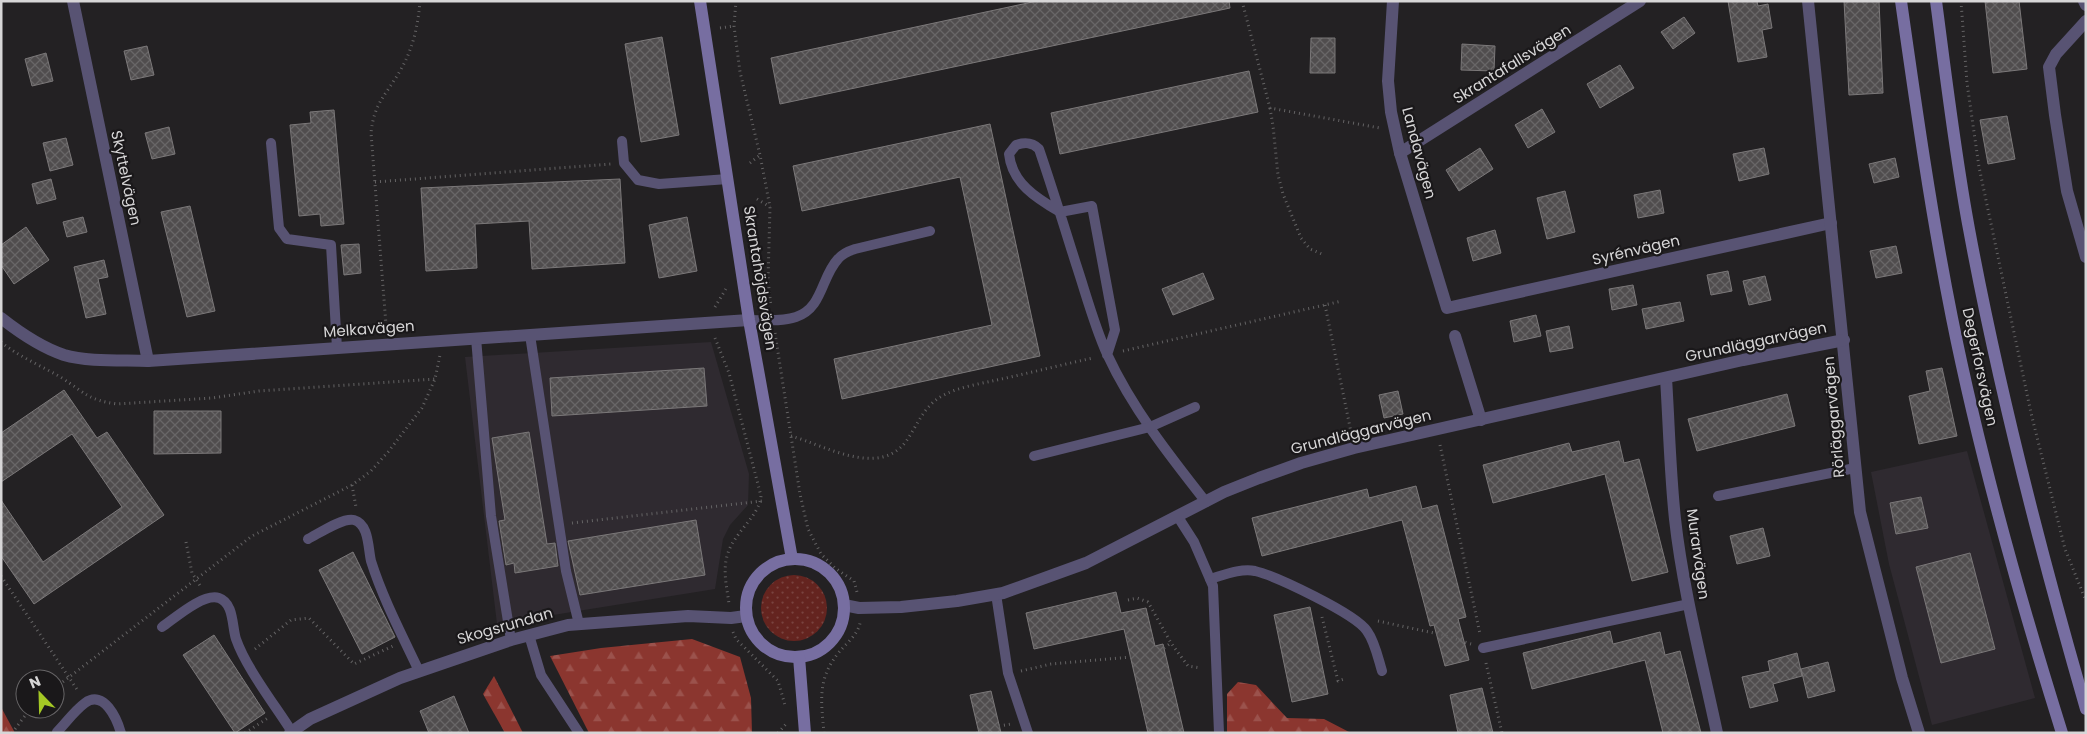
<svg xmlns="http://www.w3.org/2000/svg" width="2087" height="734" viewBox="0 0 2087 734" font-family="Poppins,sans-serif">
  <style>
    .built { fill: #2f2a30 }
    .grass { fill: url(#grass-dots) }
    .forest { fill: url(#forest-firs) }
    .building { fill: url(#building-cross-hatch); stroke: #7b7879 }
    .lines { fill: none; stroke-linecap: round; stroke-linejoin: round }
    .path { stroke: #646364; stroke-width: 3; stroke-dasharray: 1 4; stroke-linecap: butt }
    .lane { stroke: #585373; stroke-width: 10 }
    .street { stroke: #585373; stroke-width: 12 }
    .secondary { stroke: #776ea1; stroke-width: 12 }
    .labels { text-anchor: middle; stroke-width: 4.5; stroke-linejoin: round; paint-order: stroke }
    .street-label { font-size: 15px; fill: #d7d6d7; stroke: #1a181a }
  </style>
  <defs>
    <pattern id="grass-dots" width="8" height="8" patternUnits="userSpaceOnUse" patternTransform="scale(1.25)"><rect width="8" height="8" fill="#64241f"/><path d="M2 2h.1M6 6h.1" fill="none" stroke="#79433f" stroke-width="1.8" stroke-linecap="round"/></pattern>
    <pattern id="forest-firs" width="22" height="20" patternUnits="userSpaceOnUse" patternTransform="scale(1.25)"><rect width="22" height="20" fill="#8b362f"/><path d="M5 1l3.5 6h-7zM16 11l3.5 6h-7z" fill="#9b524c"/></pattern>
    <pattern id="building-cross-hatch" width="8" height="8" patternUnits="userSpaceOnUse" patternTransform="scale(1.25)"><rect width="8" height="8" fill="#504d4e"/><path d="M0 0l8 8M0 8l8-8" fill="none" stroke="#686667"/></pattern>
  </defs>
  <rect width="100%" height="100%" fill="#232123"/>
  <g class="built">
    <polygon points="711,342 749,474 748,505 730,525 723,539 715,589 497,624 465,357"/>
    <polygon points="1967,451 2035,698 1932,725 1889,564 1871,472"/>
  </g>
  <circle class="grass" cx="794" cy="608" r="33"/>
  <g class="forest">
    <polygon points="692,639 740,657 751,698 752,733 589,733 550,656 601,648"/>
    <polygon points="494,676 523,733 505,733 483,694"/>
    <polygon points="1238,682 1256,685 1287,718 1324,719 1351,733 1227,733 1227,694"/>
    <polygon points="1,707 15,733 1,733"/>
  </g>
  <g class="building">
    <polygon points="1037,1 1229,1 1230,8 780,104 771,58"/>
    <polygon points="1728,1 1757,1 1758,6 1768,4 1772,28 1762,30 1767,57 1738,62"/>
    <polygon points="1844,1 1879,1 1883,93 1849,95"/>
    <polygon points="1985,1 2019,1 2027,69 1993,73"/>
    <polygon points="1684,17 1695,33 1673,49 1661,32"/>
    <polygon points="662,37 679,135 641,142 625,44"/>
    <polygon points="1311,38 1335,38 1335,73 1310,73"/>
    <polygon points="1462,44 1495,46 1494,71 1461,70"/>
    <polygon points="147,46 154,75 131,80 124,51"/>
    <polygon points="46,53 53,81 32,86 25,59"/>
    <polygon points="1620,65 1634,88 1600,108 1587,84"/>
    <polygon points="1249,71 1258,112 1060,154 1051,113"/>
    <polygon points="1542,109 1555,132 1528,148 1515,125"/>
    <polygon points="334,110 344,224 321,226 320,214 299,216 290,125 311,123 310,112"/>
    <polygon points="2007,116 2015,159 1988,164 1980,120"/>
    <polygon points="990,124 1040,356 842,399 834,359 992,325 960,177 802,211 793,166"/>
    <polygon points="169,127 175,154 152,159 145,133"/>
    <polygon points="66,138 73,165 50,171 43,143"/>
    <polygon points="1480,148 1493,169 1459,191 1446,170"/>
    <polygon points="1764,148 1769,174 1739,181 1733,154"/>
    <polygon points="1895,158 1899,177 1874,183 1869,164"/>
    <polygon points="51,179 56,199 37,204 32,184"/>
    <polygon points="620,179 625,263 532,269 529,221 475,224 477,268 426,271 421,188"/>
    <polygon points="1660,190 1664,213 1638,218 1634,195"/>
    <polygon points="1565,191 1575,232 1547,239 1537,198"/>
    <polygon points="190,206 215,311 187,317 161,212"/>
    <polygon points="83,217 87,232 67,237 63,222"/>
    <polygon points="687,217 697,271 659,278 649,225"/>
    <polygon points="26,227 49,260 14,284 1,265 1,245"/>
    <polygon points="1495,230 1501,253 1473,261 1467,238"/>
    <polygon points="359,244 361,273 344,275 341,245"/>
    <polygon points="1896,246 1902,273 1876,278 1870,251"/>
    <polygon points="104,260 108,277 98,279 106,314 86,318 74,267"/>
    <polygon points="1728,271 1732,291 1711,295 1707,275"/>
    <polygon points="1203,273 1214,299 1173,315 1162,289"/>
    <polygon points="1765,276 1771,300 1749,305 1743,281"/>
    <polygon points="1633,285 1637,305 1612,310 1609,289"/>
    <polygon points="1680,302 1684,321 1646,329 1642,309"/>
    <polygon points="1536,315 1541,336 1514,342 1510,321"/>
    <polygon points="1569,326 1573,348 1550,352 1546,331"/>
    <polygon points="704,368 707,406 552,416 550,378"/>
    <polygon points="1942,368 1957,436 1919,444 1909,396 1930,391 1926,371"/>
    <polygon points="64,390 97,438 107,432 164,515 34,604 1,556 1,500 43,562 122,507 72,434 1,482 1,433"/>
    <polygon points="1398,391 1403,414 1384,418 1379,395"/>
    <polygon points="1787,394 1795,426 1697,451 1688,419"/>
    <polygon points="154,411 221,411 221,453 154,454"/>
    <polygon points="529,432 547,544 555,543 558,566 515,573 514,563 506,565 499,521 505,520 492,438"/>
    <polygon points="1619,441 1624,463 1639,459 1668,572 1632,581 1605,474 1493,503 1483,465 1569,443 1572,452"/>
    <polygon points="1416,486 1422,509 1437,505 1466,617 1458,619 1469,660 1445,666 1434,625 1430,626 1402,520 1262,556 1252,518 1367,489 1369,498"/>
    <polygon points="1921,497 1928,528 1896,534 1890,503"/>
    <polygon points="696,520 705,575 580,595 568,541"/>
    <polygon points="1763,528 1770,556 1737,564 1730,536"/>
    <polygon points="353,552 395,637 362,654 319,570"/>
    <polygon points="1970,553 1995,649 1941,663 1916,567"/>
    <polygon points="1116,592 1121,613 1146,608 1155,646 1163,644 1184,733 1148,733 1124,629 1034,649 1026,613"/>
    <polygon points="1310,607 1328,694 1292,702 1274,615"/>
    <polygon points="1610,631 1613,644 1660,632 1665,655 1680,651 1701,733 1663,733 1645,660 1532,689 1523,653"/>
    <polygon points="214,635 265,713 235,733 183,655"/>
    <polygon points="1797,653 1802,676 1773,684 1778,701 1750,708 1742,677 1770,671 1768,661"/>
    <polygon points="1828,662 1835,691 1808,698 1801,669"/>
    <polygon points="1482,688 1493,733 1458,733 1450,695"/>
    <polygon points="991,691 1001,733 979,733 970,695"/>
    <polygon points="454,696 469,733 429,733 420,711"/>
  </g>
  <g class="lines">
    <g class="path">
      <polyline points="736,1 734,26 740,72 760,155 770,207 768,280 771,307"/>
      <polyline points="1242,1 1270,108 1380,128"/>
      <polyline points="1961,1 1967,83 1979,167 2031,413 2065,549 2086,601"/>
      <polyline points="720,28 734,26"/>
      <polyline points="1270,108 1273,126 1278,175 1283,194 1301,238 1310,249 1322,254"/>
      <polyline points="750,163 760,155"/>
      <polyline points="375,182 611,164"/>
      <polyline points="757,199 770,207"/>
      <polyline points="1325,305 1351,432"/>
      <polyline points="715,307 727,287"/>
      <path d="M390,329L386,325L371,133C374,103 386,95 400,71C413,49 418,26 420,1"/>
      <polyline points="775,333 800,494 808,529 821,554 835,568 854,581 857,592"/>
      <path d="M715,338L729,373L761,496C760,515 734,533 728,553C722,570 727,587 729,604"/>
      <path d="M1,342C19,357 42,366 62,378C85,393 88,400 117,404L212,398L259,391L435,379"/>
      <polyline points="1123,351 1342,301"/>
      <path d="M791,436C824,445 880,479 907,440C918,424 924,406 942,396C958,387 979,384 997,380C1029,373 1061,365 1093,358"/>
      <polyline points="1440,445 1480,634"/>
      <polyline points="352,485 356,507"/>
      <polyline points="572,523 762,501"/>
      <polyline points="186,542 192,573 201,587"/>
      <polyline points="1,576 78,691"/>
      <polyline points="1128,600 1137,598 1148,602 1171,643 1188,666 1201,668"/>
      <polyline points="1322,617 1338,681 1344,679"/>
      <polyline points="1378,621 1443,635 1471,644"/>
      <polyline points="733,632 736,639 778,681 785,705"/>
      <polyline points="1164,648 1171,643"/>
      <polyline points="255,649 291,620 309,618 354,664 393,646"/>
      <polyline points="1486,663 1502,733"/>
      <polyline points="1021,671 1051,664 1131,657"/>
      <polyline points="55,688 252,536 352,485 371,471 388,452 422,408 435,379 440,355"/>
      <polyline points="999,726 1011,724"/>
      <polyline points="12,733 30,709"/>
      <polyline points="245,733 268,718"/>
      <polyline points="778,733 787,723"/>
      <path d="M824,733C821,700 817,678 840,651C847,643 858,634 860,623"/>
      <polyline points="977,733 979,732"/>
    </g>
    <g class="lane">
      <polyline points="622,141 624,163 638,180 659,184 728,179"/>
      <polyline points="271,143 279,228 287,239 331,245 337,348"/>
      <path d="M749,320C764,320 781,322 796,317C823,308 821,277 838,259C842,254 849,251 855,249L930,231"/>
      <polyline points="530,335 566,571 579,624"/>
      <polyline points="476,338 491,516 511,640"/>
      <path d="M1107,355L1115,330L1092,206L1060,212C1036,198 1012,183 1009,154L1016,145C1025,142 1032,142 1039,149C1052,187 1064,226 1076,264C1086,294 1094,325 1107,354C1132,408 1169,455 1206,502"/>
      <polyline points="1034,456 1150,427 1195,407"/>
      <polyline points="1718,496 1855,468"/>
      <polyline points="1178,517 1194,542 1213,586 1219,733"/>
      <path d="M308,539C318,534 343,517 354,520C369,524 368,548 371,561C383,599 402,635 419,671"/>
      <path d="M1210,579C1224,575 1241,568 1255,571C1276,576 1356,614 1367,631C1375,642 1378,658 1382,671"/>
      <polyline points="996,594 1008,673 1028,733"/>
      <path d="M162,627C175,618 203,593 219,598C234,603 232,627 236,639C246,668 275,705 292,732"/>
      <polyline points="529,635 541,675 579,733"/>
      <polyline points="1483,648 1689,604"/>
      <path d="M57,732C66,723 74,711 85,703C104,689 117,719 121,733"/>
    </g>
    <g class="street">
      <polyline points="73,1 148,361"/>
      <polyline points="1393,1 1388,81 1391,112 1400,153 1447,308 1831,223"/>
      <polyline points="1808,1 1860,512 1902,678 1919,733"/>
      <polyline points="2084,1 2086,5"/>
      <polyline points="2086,21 2056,54 2049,67 2055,115 2067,191 2086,257"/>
      <polyline points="1400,153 1640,1"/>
      <path d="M1,318C20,333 40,347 64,355C88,362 122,360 148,361L749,320"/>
      <polyline points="1455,336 1481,420"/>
      <path d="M1666,378C1669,425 1670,472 1675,519C1683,591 1702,662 1717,733"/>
      <polyline points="844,605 859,608 901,607 957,601 1003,593 1086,563 1224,492 1259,478 1301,463 1354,448 1743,360 1844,340"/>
      <polyline points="290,733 310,719 400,678 511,640 568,625 688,616 731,618 746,616"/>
    </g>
    <g class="secondary">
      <polyline points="700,1 749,320 792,559"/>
      <path d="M1901,1C1916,107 1931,213 1952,318C1980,458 2019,596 2062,733"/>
      <path d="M1936,1C1946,77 1955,154 1969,229C1999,391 2040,550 2086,709"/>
      <circle cx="795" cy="608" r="49"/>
      <polyline points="799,657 805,733"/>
    </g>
  </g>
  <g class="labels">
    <g class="street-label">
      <text transform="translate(1512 64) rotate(-32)" y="5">Skrantafallsvägen</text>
      <text transform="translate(1419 153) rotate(75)" y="5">Landavägen</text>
      <text transform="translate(126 178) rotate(78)" y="5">Skyttelvägen</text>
      <text transform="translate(1636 250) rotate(-13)" y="5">Syrénvägen</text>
      <text transform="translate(760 278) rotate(81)" y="5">Skrantahöjdsvägen</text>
      <text transform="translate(369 329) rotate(-4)" y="5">Melkavägen</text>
      <text transform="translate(1756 342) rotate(-12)" y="5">Grundläggarvägen</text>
      <text transform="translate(1980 367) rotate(78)" y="5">Degerforsvägen</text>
      <text transform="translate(1834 417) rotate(-95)" y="5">Rörläggarvägen</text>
      <text transform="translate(1361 432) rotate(-14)" y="5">Grundläggarvägen</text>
      <text transform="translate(1698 554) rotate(82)" y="5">Murarvägen</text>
      <text transform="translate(505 626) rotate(-16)" y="5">Skogsrundan</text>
    </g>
  </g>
  <rect width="2087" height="734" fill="none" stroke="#d7d6d7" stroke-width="5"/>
  <g transform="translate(40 694) rotate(337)"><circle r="24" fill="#1a181a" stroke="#666466"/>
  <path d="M0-4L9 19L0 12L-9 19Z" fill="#a4c825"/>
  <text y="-8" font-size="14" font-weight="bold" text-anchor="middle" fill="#d7d6d7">N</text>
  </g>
</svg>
